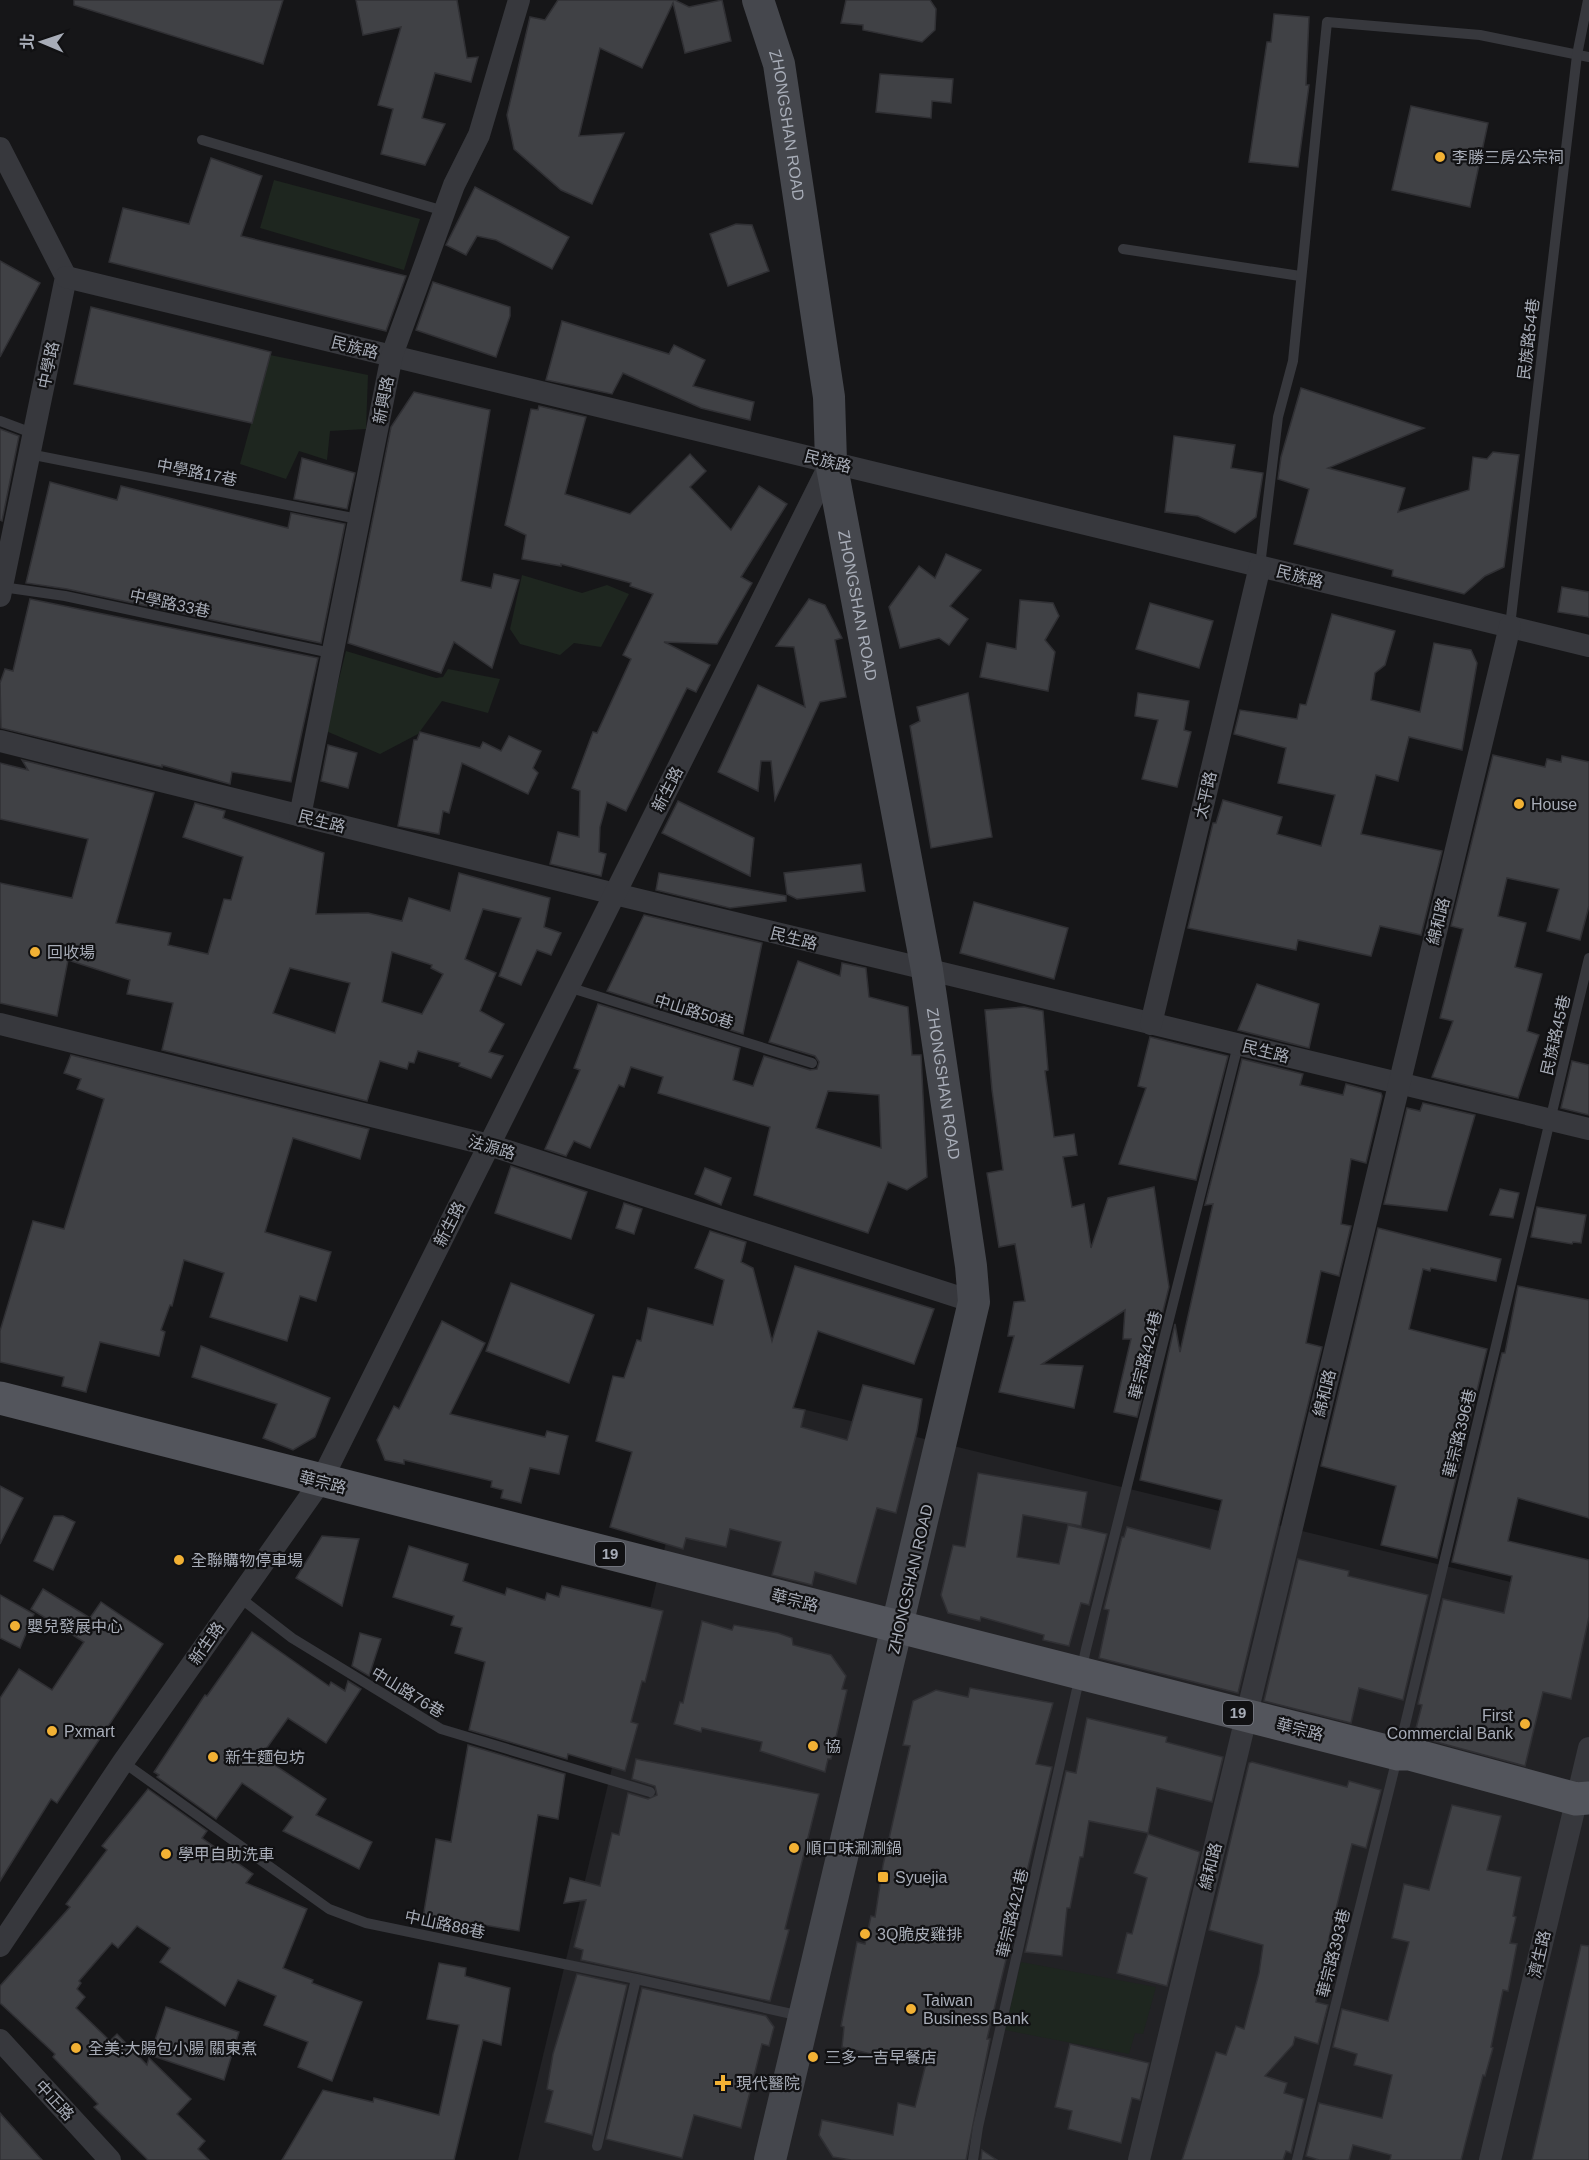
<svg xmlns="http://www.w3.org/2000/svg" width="1589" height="2160" viewBox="0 0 1589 2160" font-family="Helvetica,'Noto Sans TC',sans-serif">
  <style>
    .built { fill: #222225 }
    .green { fill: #1e261f }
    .building { fill: #404145; stroke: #303034; stroke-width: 1.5; fill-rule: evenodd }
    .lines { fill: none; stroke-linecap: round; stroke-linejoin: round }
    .lane { stroke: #37383d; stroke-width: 10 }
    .street { stroke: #37383d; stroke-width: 22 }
    .secondary { stroke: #45474d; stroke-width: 32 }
    .primary { stroke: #53555c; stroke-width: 33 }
    .poi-dot { fill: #f2b134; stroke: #111113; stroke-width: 2 }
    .labels { text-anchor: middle; stroke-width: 4.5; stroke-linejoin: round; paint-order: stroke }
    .shield { fill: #111113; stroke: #7b7e86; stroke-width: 1.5 }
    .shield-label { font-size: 15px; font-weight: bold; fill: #a8adb8 }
    .street-label { font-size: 16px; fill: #a8adb8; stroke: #111113 }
    .poi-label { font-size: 16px; fill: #a8adb8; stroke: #111113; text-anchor: start }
  </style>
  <rect width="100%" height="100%" fill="#161618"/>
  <polygon class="built" points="703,1388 802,1409 1589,1601 1589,2160 518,2160"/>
  <g class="green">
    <polygon points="274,180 420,219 404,270 260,228"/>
    <polygon points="270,355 368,375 366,429 330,431 327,460 299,451 286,479 240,464"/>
    <polygon points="522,575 582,593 607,585 629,594 601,647 574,643 560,655 520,644 510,629"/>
    <polygon points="346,651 436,678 443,677 448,669 500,679 488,713 442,701 418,734 380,754 326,731"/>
    <polygon points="1021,1962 1156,1987 1143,2034 1135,2033 1129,2054 1005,2030"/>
  </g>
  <g class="building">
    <polygon points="74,0 283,0 263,64 74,5"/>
    <polygon points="356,0 457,0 467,58 478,57 471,82 435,73 422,118 445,124 425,165 381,154 393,109 378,105 401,27 363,35"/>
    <polygon points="558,0 675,0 689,7 722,0 731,41 685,53 673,3 642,68 600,48 579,136 624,133 592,204 561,190 514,149 507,115 530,17 545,20"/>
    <polygon points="846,0 930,0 936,9 935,30 922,42 863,30 863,25 841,23"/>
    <polygon points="1274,14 1309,17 1306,85 1309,85 1298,167 1249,162 1267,42 1271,42"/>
    <polygon points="880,74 953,79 951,103 932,101 931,118 876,112"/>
    <polygon points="1411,106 1488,123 1470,207 1392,190"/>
    <polygon points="211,158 262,176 241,236 406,276 386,331 109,262 123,208 189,224"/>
    <polygon points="475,187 569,237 552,269 496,240 477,236 466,255 446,245"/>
    <polygon points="736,224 752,225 769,271 728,286 710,234"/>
    <polygon points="0,261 40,283 0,357"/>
    <polygon points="433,282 510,307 510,316 496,357 416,330"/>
    <polygon points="91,307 271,352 252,423 74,384"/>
    <polygon points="562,321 669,354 674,345 705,360 693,386 754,402 750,420 701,408 623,373 612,394 546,380"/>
    <polygon points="1301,388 1424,428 1328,468 1405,488 1398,512 1469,490 1473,457 1487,459 1493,452 1519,455 1504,567 1485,576 1464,594 1392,576 1393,570 1294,544 1309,489 1278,479 1281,457"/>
    <polygon points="414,392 490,410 461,581 491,588 494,574 519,580 492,668 454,642 441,673 348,643 391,427"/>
    <polygon points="539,406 586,417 565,494 630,514 690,454 706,471 690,487 731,530 759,486 787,504 741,577 752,583 717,644 664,642 710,665 696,692 687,688 626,811 607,802 600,827 599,852 606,854 601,876 550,864 558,832 579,837 580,791 572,788 593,732 597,733 631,659 623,655 653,594 630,586 631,583 561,564 561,566 522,559 526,535 505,525 531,409 538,410"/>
    <polygon points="0,429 19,436 2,521 0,520"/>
    <polygon points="1174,436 1235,445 1231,468 1263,473 1256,517 1235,533 1198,516 1165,512"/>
    <polygon points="302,458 355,473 347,509 294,499"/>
    <polygon points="50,482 117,500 121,486 288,528 291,513 345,524 321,643 67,589 26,583"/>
    <polygon points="946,554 981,570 950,606 968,619 949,645 939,638 900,648 889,607 919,566 935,578"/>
    <polygon points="1562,587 1589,592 1589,617 1558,612"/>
    <polygon points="30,599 318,658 291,782 232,772 230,784 162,765 162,767 1,728 0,683 5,669 13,671"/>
    <polygon points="809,599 825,605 842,638 835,640 846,697 820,702 775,800 771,761 761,761 758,791 718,772 758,685 805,707 794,647 776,646"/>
    <polygon points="1020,600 1053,603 1059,616 1045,640 1055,652 1048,691 980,677 987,643 1016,649"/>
    <polygon points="1150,603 1213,621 1199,668 1136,649"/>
    <polygon points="1332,614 1395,631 1385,665 1375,673 1371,700 1420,712 1434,643 1471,650 1477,663 1462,750 1409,737 1398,781 1376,775 1361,834 1442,851 1421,935 1380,926 1371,956 1298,940 1296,950 1188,928 1213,823 1216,823 1223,800 1282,817 1277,834 1321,846 1335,795 1278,783 1286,748 1234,734 1240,710 1297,719 1300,704 1306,705"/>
    <polygon points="968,693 992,837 931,848 910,726 920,721 917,707"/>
    <polygon points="1138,693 1189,701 1184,730 1191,732 1177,787 1142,779 1158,720 1135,716"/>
    <polygon points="420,732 480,748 483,742 501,751 509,736 541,751 533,768 538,773 528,794 462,763 449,813 443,811 439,834 398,826 414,740 417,740"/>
    <polygon points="328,745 357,753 348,788 321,781"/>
    <polygon points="1493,755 1545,767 1547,759 1561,762 1562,756 1589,762 1589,906 1580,940 1547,931 1559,889 1507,878 1498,916 1526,923 1515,967 1542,974 1527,1031 1539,1035 1518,1098 1432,1077 1453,1021 1440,1018 1463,929 1451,926"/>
    <path d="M22,760L154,793L116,923L171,933L168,945L208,954L224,899L231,900L243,857L183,837L195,803L225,811L223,818L324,853L316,914L368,913L402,921L409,898L450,911L459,873L550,898L544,927L561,933L551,955L537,950L521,985L499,976L521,918L483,909L465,959L496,973L480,1011L504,1024L489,1052L503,1056L491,1078L459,1066L460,1063L418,1051L414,1063L409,1062L407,1069L380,1061L367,1101L162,1050L173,1003L127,994L130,980L68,960L57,1016L0,1003V883L72,898L88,839L0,819V763L28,770ZM392,952L432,965L431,968L443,974L422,1014L382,1002ZM290,968L350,983L335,1033L273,1013Z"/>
    <polygon points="678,801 754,838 750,876 662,833"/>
    <polygon points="861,864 865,891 797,899 787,894 784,873"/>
    <polygon points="659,873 786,896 786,901 730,908 656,890"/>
    <polygon points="974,902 1068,928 1054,979 960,953"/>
    <polygon points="644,915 762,943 743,1034 607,991"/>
    <path d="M798,961L840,976L842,963L866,968L869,997L908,1007L912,1055H921L927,1177L907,1190L888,1182L868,1233L754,1195L770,1127L658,1093L663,1077L631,1067L624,1087L619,1085L590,1148L574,1141L566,1156L545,1149L580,1070L574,1068L598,1004L740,1048L733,1080L753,1086L764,1056L810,1070L817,1069L819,1062L815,1056L769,1042ZM828,1091L879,1095L881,1148L816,1128Z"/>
    <polygon points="1257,984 1319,1004 1309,1048 1238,1030"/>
    <polygon points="1024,1007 1043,1011 1048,1070 1045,1071 1054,1137 1074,1134 1077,1155 1063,1157 1072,1207 1084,1204 1091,1248 1108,1198 1154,1187 1169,1287 1137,1417 1114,1412 1131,1339 1123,1339 1125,1310 1042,1364 1083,1366 1074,1408 999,1392 1014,1336 1008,1336 1014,1302 1025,1301 1015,1244 999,1247 987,1173 1003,1170 992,1090 985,1010"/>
    <polygon points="1150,1037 1228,1056 1196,1180 1119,1164 1146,1088 1138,1086"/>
    <polygon points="71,1055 369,1129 360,1159 293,1138 265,1232 331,1252 316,1301 300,1296 287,1341 210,1317 224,1273 184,1260 172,1306 170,1305 161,1330 165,1332 159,1356 100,1342 86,1392 62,1386 64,1377 0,1362 0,1331 33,1221 64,1229 104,1099 77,1089 81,1079 64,1073"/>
    <polygon points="1242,1059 1303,1074 1300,1085 1343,1095 1346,1084 1381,1093 1382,1096 1366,1163 1351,1159 1341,1224 1351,1226 1339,1276 1321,1271 1306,1343 1322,1347 1238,1693 1099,1658 1109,1610 1104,1609 1122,1537 1124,1537 1127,1527 1210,1549 1222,1500 1140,1480 1175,1324 1180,1352 1213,1204 1205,1205"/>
    <polygon points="1572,1061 1589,1065 1589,1115 1561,1108"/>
    <polygon points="1423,1103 1475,1115 1447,1211 1384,1204 1407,1108 1420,1111"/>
    <polygon points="511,1166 587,1192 571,1239 495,1213"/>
    <polygon points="705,1168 731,1178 721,1205 695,1194"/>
    <polygon points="1500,1189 1519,1193 1513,1218 1490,1215"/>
    <polygon points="624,1203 642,1209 634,1234 616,1228"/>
    <polygon points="1537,1207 1586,1215 1581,1243 1573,1242 1572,1244 1531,1237"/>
    <polygon points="1378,1228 1501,1259 1496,1281 1431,1268 1430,1271 1423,1269 1409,1329 1487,1349 1437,1558 1381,1545 1396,1486 1321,1466"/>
    <polygon points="710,1231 746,1242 741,1262 753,1268 772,1341 795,1266 934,1309 914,1364 818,1331 793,1408 805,1410 801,1427 847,1440 863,1385 922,1399 917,1431 896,1513 877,1508 856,1584 815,1572 812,1585 772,1575 781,1542 730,1529 726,1547 686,1538 683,1549 610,1527 632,1452 596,1441 613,1376 624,1378 637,1340 641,1341 648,1308 713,1325 724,1280 695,1268"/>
    <polygon points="511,1283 594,1315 569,1383 486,1351"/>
    <polygon points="1518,1286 1589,1300 1589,1518 1518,1498 1508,1541 1589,1560 1589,1617 1571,1699 1543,1692 1525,1766 1414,1736 1422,1705 1418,1704 1443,1599 1504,1613 1512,1576 1452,1562 1502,1353 1505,1353"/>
    <polygon points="442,1321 485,1343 450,1414 545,1437 547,1431 568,1436 559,1474 530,1468 521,1503 501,1498 503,1490 491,1487 492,1481 404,1460 404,1464 385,1460 377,1440 394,1406 399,1409"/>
    <polygon points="201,1346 330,1398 315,1437 293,1450 263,1438 277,1404 192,1377"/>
    <polygon points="978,1473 1087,1492 1081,1526 1023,1515 1017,1557 1059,1564 1068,1525 1107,1534 1089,1605 1081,1603 1069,1646 1043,1640 1044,1635 981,1617 980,1621 948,1613 941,1595 953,1545 965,1547"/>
    <polygon points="0,1486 23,1498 0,1544"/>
    <polygon points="54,1516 63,1516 75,1522 53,1570 34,1561"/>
    <polygon points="322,1536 359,1539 342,1606 296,1578"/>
    <polygon points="409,1546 468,1564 463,1581 505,1595 507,1588 545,1600 547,1593 559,1597 562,1586 663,1611 645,1682 642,1681 631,1722 638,1724 625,1771 568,1754 567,1759 469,1730 485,1662 455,1653 462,1628 451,1625 454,1616 393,1597"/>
    <polygon points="1298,1559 1349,1571 1348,1576 1428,1595 1403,1700 1359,1688 1351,1723 1264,1701"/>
    <polygon points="43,1589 90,1618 101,1602 163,1644 57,1803 51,1799 0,1881 0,1698 19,1669 52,1690 84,1642 31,1609"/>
    <polygon points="0,1595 34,1614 20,1648 0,1638"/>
    <polygon points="702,1621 732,1630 734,1625 778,1633 792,1638 793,1645 831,1655 846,1676 842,1689 847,1690 831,1759 828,1759 825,1772 760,1751 762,1742 702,1728 701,1732 674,1724 680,1702 683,1703"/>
    <polygon points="252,1632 329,1686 331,1682 345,1691 348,1681 361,1689 326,1743 288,1718 261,1756 326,1799 316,1815 372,1842 359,1869 283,1831 293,1817 242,1783 216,1819 157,1777 159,1775 154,1772 205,1695 207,1696"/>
    <polygon points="360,1633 381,1639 369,1676 352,1666"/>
    <polygon points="970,1688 1053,1703 1036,1764 1052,1767 987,2039 990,2039 966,2160 851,2160 833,2157 819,2135 822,2120 893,2135 898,2103 915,2107 925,2067 842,2047 844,2027 841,2026 857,1942 865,1944 871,1916 875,1917 883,1865 910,1746 903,1745 913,1701 936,1690 968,1697"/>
    <polygon points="1087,1718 1167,1737 1166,1742 1223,1757 1212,1802 1157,1788 1148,1833 1089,1821 1083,1857 1080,1857 1070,1908 1067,1908 1062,1956 1025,1952 1066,1771 1076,1773"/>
    <polygon points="468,1745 565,1774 558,1819 538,1815 519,1931 456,1920 455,1924 423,1918 436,1839 451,1842"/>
    <polygon points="636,1759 819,1794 785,1929 789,1930 770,2001 581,1960 583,1950 574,1947 586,1900 564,1903 570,1878 600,1886 612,1833 619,1835 628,1793 648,1799 657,1795 655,1786 632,1779"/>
    <polygon points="1252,1762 1347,1787 1349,1781 1381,1790 1366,1848 1352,1844 1330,1934 1316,2002 1328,2005 1318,2044 1295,2037 1293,2045 1265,2076 1287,2083 1284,2093 1304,2099 1291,2153 1286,2151 1283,2160 1182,2160 1216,2052 1226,2055 1236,2026 1244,2029 1259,1973 1263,1945 1209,1930 1249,1763"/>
    <polygon points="148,1789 207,1831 202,1838 253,1874 246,1883 307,1909 283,1968 313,1980 312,1983 362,2002 332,2081 298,2067 308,2042 264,2025 276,1996 238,1980 225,2006 160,1962 170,1948 137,1926 118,1948 112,1943 79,1981 81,1983 77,1989 85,1997 76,2008 110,2041 117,2034 147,2065 149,2058 191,2099 177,2114 205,2141 198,2149 209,2160 148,2160 94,2107 98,2104 53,2057 55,2054 0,2003 0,1986 70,1907 66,1904 107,1850 102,1846"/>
    <polygon points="1452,1805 1501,1816 1487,1870 1521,1877 1513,1916 1516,1917 1510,1943 1517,1944 1508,1991 1503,1990 1491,2047 1493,2048 1485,2076 1483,2075 1461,2160 1390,2160 1391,2155 1353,2145 1349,2160 1319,2160 1306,2156 1319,2103 1382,2118 1392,2075 1354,2065 1357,2054 1333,2047 1342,2009 1388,2021 1409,1942 1392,1938 1404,1884 1429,1890"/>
    <polygon points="1148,1834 1200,1852 1167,1986 1117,1973 1127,1933 1132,1934 1147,1878 1134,1873"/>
    <polygon points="1581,1945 1589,1946 1589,2160 1532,2160"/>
    <polygon points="439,1963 466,1968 465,1976 510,1988 501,2045 483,2040 454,2160 282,2160 323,2090 373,2102 374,2098 439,2115 459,2025 427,2019"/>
    <polygon points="577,1974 627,1985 592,2135 545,2122 553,2091 547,2089 553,2054"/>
    <polygon points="642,1988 766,2016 774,2027 769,2046 762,2044 741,2128 694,2115 682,2158 606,2139"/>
    <polygon points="166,2007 239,2032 224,2080 150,2055"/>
    <polygon points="1070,2044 1149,2063 1140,2100 1132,2098 1121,2143 1068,2129 1072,2111 1055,2107"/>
    <polygon points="0,2113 42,2160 0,2160"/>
    <polygon points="982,2150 997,2160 981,2160"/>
  </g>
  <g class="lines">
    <g class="lane">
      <polyline points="202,140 444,211"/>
      <polyline points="1123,249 1300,276"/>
      <polyline points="0,421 32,433 33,437"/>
      <polyline points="29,454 358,519"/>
      <polyline points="1260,566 1278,417 1293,361 1327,22 1480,35 1589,57"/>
      <polyline points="2,587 65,596 331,653"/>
      <polyline points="1510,626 1577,55 1588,0"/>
      <polyline points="568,987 812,1063"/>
      <polyline points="239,1597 292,1638 441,1729 650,1792"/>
      <polyline points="123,1762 329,1909 366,1923 636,1979 801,2016"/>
      <polyline points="597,2146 636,1979"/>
      <polyline points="973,2160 978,2127 1086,1649 1238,1045"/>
      <polyline points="1297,2160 1398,1754 1589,958"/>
    </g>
    <g class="street">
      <polyline points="0,148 66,277 0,596"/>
      <polyline points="66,277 1589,646"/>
      <polyline points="0,741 615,894 1589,1129"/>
      <polyline points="300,816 392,355 454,185 479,135 519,0"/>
      <polyline points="0,1024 489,1145 974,1302"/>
      <polyline points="1151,1024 1260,566"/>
      <polyline points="0,1946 123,1762 321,1481 831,462"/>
      <polyline points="0,2040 110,2160"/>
      <polyline points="1139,2160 1510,626"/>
      <polyline points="1490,2160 1589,1748"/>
    </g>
    <path class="secondary" id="s1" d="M758,0L779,64L829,397L831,462L927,970L971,1266L974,1302L770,2160"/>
    <polyline class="primary" points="0,1398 1398,1754 1410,1754 1576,1799 1589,1798"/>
  </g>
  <g class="poi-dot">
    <circle cx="1440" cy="157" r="6"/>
    <circle cx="1519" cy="804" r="6"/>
    <circle cx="35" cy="952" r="6"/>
    <circle cx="179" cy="1560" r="6"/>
    <circle cx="15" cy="1626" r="6"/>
    <circle cx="1525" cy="1724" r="6"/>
    <circle cx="52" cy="1731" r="6"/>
    <circle cx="813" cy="1746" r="6"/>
    <circle cx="213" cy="1757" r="6"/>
    <circle cx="794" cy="1848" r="6"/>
    <circle cx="166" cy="1854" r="6"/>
    <rect x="877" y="1871" width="12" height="12" rx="3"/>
    <circle cx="865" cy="1934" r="6"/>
    <circle cx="911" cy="2009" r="6"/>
    <circle cx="76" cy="2048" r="6"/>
    <circle cx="813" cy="2057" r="6"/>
    <path d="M720 2074h6v6h6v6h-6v6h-6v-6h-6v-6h6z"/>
  </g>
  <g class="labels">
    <g class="shield">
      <rect x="595" y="1542" width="30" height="24" rx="4.5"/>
      <rect x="1223" y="1701" width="30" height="24" rx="4.5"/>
    </g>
    <g class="shield-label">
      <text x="610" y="1559">19</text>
      <text x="1238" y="1718">19</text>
    </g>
    <g class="street-label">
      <text dy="6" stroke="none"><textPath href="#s1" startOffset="129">ZHONGSHAN ROAD</textPath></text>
      <text transform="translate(1528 339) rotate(-83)" y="6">民族路54巷</text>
      <text transform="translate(355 347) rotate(14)" y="6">民族路</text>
      <text transform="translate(48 365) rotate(-78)" y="6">中學路</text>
      <text transform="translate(383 400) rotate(-79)" y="6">新興路</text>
      <text transform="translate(828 461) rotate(14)" y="6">民族路</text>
      <text transform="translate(197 472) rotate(11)" y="6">中學路17巷</text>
      <text transform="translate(1300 576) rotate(14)" y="6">民族路</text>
      <text transform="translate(170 603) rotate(12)" y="6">中學路33巷</text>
      <text dy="6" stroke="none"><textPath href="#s1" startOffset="615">ZHONGSHAN ROAD</textPath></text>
      <text transform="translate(667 789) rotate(-63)" y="6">新生路</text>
      <text transform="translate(1205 795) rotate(-77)" y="6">太平路</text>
      <text transform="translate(322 821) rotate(14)" y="6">民生路</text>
      <text transform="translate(1438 921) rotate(-76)" y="6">綿和路</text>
      <text transform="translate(794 938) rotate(14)" y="6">民生路</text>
      <text transform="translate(694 1011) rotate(17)" y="6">中山路50巷</text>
      <text transform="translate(1555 1035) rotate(-77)" y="6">民族路45巷</text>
      <text transform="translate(1266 1051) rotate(14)" y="6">民生路</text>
      <text dy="6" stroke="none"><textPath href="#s1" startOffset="1101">ZHONGSHAN ROAD</textPath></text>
      <text transform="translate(492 1147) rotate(16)" y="6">法源路</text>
      <text transform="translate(449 1224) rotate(-63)" y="6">新生路</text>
      <text transform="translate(1145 1355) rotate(-76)" y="6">華宗路424巷</text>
      <text transform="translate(1324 1393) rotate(-76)" y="6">綿和路</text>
      <text transform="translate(1459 1433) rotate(-76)" y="6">華宗路396巷</text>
      <text transform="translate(323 1482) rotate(14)" y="6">華宗路</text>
      <text transform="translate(910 1579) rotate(-77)" y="6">ZHONGSHAN ROAD</text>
      <text transform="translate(795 1600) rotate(14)" y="6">華宗路</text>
      <text transform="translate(206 1643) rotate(-55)" y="6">新生路</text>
      <text transform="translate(408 1692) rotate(31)" y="6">中山路76巷</text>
      <text transform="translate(1300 1729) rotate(14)" y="6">華宗路</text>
      <text transform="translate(1210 1866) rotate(-76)" y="6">綿和路</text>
      <text transform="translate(1012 1913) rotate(-77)" y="6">華宗路421巷</text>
      <text transform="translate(445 1924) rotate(12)" y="6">中山路88巷</text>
      <text transform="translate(1333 1953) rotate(-76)" y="6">華宗路393巷</text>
      <text transform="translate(1539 1954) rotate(-77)" y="6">濟生路</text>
      <text transform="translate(55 2100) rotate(47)" y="6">中正路</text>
    </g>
    <g class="poi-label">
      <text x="1452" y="163">李勝三房公宗祠</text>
      <text x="1531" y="810">House</text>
      <text x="47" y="958">回收場</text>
      <text x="191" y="1566">全聯購物停車場</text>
      <text x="27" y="1632">嬰兒發展中心</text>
      <text x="1513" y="1721" text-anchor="end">First<tspan x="1513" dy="18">Commercial Bank</tspan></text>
      <text x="64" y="1737">Pxmart</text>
      <text x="825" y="1752">協</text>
      <text x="225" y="1763">新生麵包坊</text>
      <text x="806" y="1854">順口味涮涮鍋</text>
      <text x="178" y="1860">學甲自助洗車</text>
      <text x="895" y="1883">Syuejia</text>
      <text x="877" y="1940">3Q脆皮雞排</text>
      <text x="923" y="2006">Taiwan<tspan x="923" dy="18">Business Bank</tspan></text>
      <text x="88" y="2054">全美:大腸包小腸 關東煮</text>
      <text x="825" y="2063">三多一吉早餐店</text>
      <text x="736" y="2089">現代醫院</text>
    </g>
  </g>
  <g transform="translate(42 42) rotate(272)" stroke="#111113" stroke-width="4.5" paint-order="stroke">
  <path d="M0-4.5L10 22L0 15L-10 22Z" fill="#a8adb8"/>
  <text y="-9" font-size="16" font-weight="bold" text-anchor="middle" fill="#a8adb8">北</text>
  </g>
</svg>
